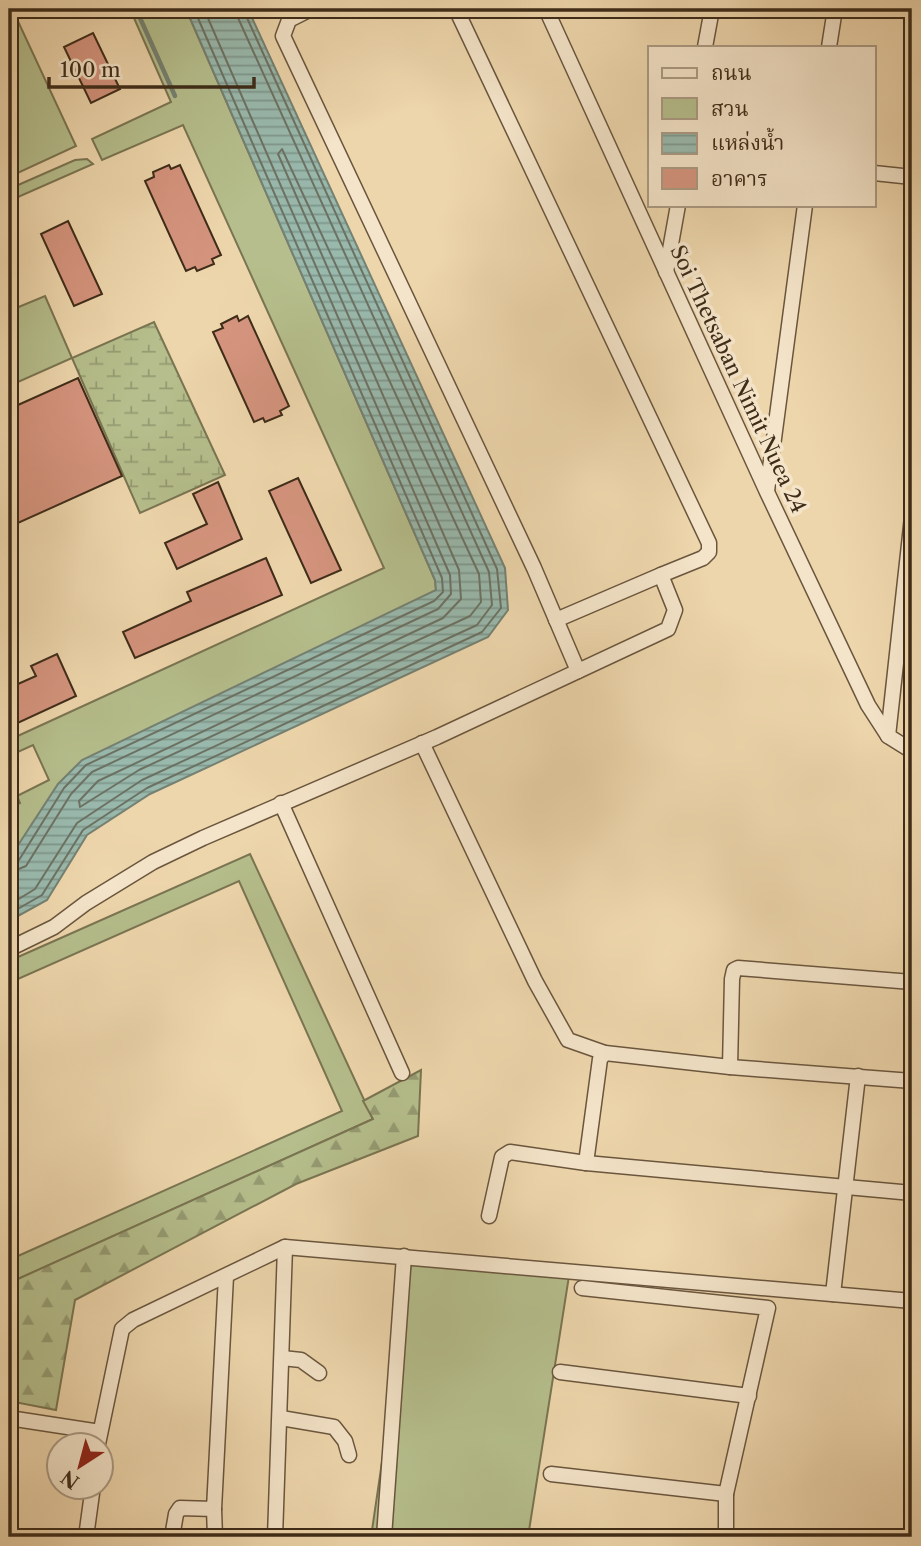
<svg xmlns="http://www.w3.org/2000/svg" width="921" height="1546" viewBox="0 0 921 1546" font-family="'Libre Caslon Text','Noto Serif Thai',serif">
  <style>
    .green { fill: #b5be8c; stroke: #7a7552; stroke-width: 2 }
    .forest { fill: url(#forest-firs); stroke: #7a7552; stroke-width: 2 }
    .wetland { fill: url(#wetland-marsh); stroke: #7a7552; stroke-width: 2 }
    .water { fill: url(#water-rules); stroke: #758172; stroke-width: 2 }
    .lines { fill: none; stroke-linecap: round; stroke-linejoin: round }
    .shore { stroke: #6c7263; stroke-width: 2 }
    .stream { stroke: #758172; stroke-width: 4.5 }
    .building { fill: #d5947e; stroke: #3e2c19; stroke-width: 2 }
    .minor-casing { stroke: #6a563e; stroke-width: 17 }
    .minor { stroke: #f4e4c9; stroke-width: 14 }
    .labels { text-anchor: middle; stroke-width: 7; stroke-linejoin: round; paint-order: stroke }
    .street-label { font-size: 21px; fill: #3e2c19; stroke: #f4e4c9 }
  </style>
  <defs>
    <pattern id="forest-firs" width="22" height="20" patternUnits="userSpaceOnUse" patternTransform="scale(1.75)"><rect width="22" height="20" fill="#b5be8c"/><path d="M5 1l3.5 6h-7zM16 11l3.5 6h-7z" fill="#959b72"/></pattern>
    <pattern id="wetland-marsh" width="20" height="14" patternUnits="userSpaceOnUse" patternTransform="scale(1.75)"><rect width="20" height="14" fill="#b5be8c"/><path d="M1 5h8M5 5V1M11 12h8M15 12V8" fill="none" stroke="#959b72"/></pattern>
    <pattern id="water-rules" width="6" height="5" patternUnits="userSpaceOnUse" patternTransform="scale(1.75)"><rect width="6" height="5" fill="#99b9ad"/><path d="M0 2.5h6" fill="none" stroke="#7e978c"/></pattern>
  </defs>
  <rect width="100%" height="100%" fill="#eed6ac"/>
  <filter id="stains"><feTurbulence type="fractalNoise" baseFrequency=".00286" numOctaves="4"/><feColorMatrix values="0 0 0 0 .2 0 0 0 0 .09 0 0 0 0 .02 0 0 0 .5 -.17"/></filter>
  <radialGradient id="worn" r=".72"><stop offset=".6" stop-color="#630" stop-opacity="0"/><stop offset="1" stop-color="#630" stop-opacity=".3"/></radialGradient>
  <g class="green">
    <polygon points="130,9 186,9 435,580 436,590 9,859 9,809 20,803 17,796 49,780 33,745 9,756 9,740 384,568 183,125 102,160 92,139 171,102"/>
    <polygon points="10,12 17,19 76,146 9,177"/>
    <polygon points="87,159 93,164 9,201 9,189 75,160"/>
    <polygon points="45,296 72,358 9,386 9,311"/>
    <polygon points="250,854 373,1119 9,1283 9,1260 342,1111 239,881 9,983 9,961"/>
    <polygon points="411,1264 569,1276 528,1537 371,1537"/>
  </g>
  <polygon class="forest" points="421,1070 418,1136 296,1184 75,1300 56,1410 9,1401 9,1283 373,1119 363,1101"/>
  <polygon class="wetland" points="154,322 225,475 140,513 72,358"/>
  <polygon class="water" points="186,9 248,9 505,568 508,610 488,637 150,794 87,835 47,900 9,921 9,859 58,784 82,760 436,590 435,580"/>
  <g class="lines">
    <g class="shore">
      <polygon points="282,149 479,574 481,602 470,616 139,770 80,807 79,801 98,781 443,618 461,599 459,570 278,154"/>
      <polyline points="9,865 19,860 64,788 86,765 434,601 443,592 442,578 194,9"/>
      <polyline points="9,873 26,866 71,794 92,772 438,609 451,594 450,575 204,9"/>
      <polyline points="9,905 35,889 77,823 142,780 477,625 492,605 489,572 234,9"/>
      <polyline points="9,914 42,895 83,830 147,788 482,632 501,608 497,569 243,9"/>
    </g>
    <polyline class="stream" points="136,9 175,96"/>
  </g>
  <g class="building">
    <polygon points="93,33 120,89 91,103 64,47"/>
    <polygon points="169,165 171,169 180,165 221,255 212,259 214,264 197,271 195,267 186,271 145,181 154,177 153,172"/>
    <polygon points="68,221 102,294 74,306 41,234"/>
    <polygon points="237,316 239,321 248,316 289,406 280,411 282,415 265,422 263,418 254,422 213,332 223,328 221,324"/>
    <polygon points="78,378 122,476 9,527 9,409"/>
    <polygon points="298,478 341,570 311,583 269,491"/>
    <polygon points="218,482 242,539 177,569 165,543 207,524 193,494"/>
    <polygon points="266,558 282,595 135,658 123,632 191,601 187,592"/>
    <polygon points="57,654 76,696 9,727 9,688 36,676 31,666"/>
  </g>
  <g class="lines">
    <g class="minor-casing">
      <g id="minor">
        <polyline points="311,9 289,20 283,36 534,568 578,671"/>
        <polyline points="546,9 767,492 868,705 888,736 912,751"/>
        <polyline points="705,47 712,9"/>
        <polyline points="829,47 835,9"/>
        <polyline points="874,173 912,177"/>
        <polyline points="666,272 678,205"/>
        <polyline points="767,491 805,205"/>
        <polyline points="556,620 661,575"/>
        <polyline points="888,736 912,517"/>
        <polyline points="422,743 535,981 568,1040 605,1053 730,1067 912,1081"/>
        <polyline points="281,803 402,1073"/>
        <polyline points="9,949 54,927 86,903 153,862 203,838 437,737 668,629 675,610 661,575 703,558 709,552 709,543 456,9"/>
        <polyline points="730,1067 732,979 734,970 738,968 912,982"/>
        <polyline points="586,1163 600,1059 605,1053"/>
        <polyline points="489,1216 502,1157 510,1152 586,1163 912,1193"/>
        <polyline points="582,1288 768,1308 726,1494 726,1537"/>
        <polyline points="833,1294 858,1076"/>
        <polyline points="282,1358 301,1360 319,1373"/>
        <polyline points="560,1372 749,1396"/>
        <polyline points="9,1418 100,1432"/>
        <polyline points="281,1418 334,1427 345,1441 349,1455"/>
        <polyline points="98,1444 122,1329 133,1320 285,1247 912,1301"/>
        <polyline points="551,1474 726,1494"/>
        <polyline points="214,1509 215,1537"/>
        <polyline points="86,1537 93,1486"/>
        <polyline points="172,1537 176,1514 180,1508 214,1509 226,1276"/>
        <polyline points="275,1537 285,1247"/>
        <polyline points="384,1537 404,1256"/>
      </g>
    </g>
    <use href="#minor" class="minor"/>
  </g>
  <g class="labels">
    <g class="street-label">
      <text transform="translate(738 379) rotate(65)" y="7">Soi Thetsaban Nimit Nuea 24</text>
    </g>
  </g>
  <rect width="921" height="1546" fill="none" stroke="#eed6ac" stroke-width="35"/>
  <rect x="10" y="10" width="900" height="1525" fill="none" stroke="#3e2c19" stroke-width="3.5"/>
  <rect x="18" y="18" width="886" height="1511" fill="none" stroke="#3e2c19" stroke-width="2"/>
  <rect x="648" y="46" width="228" height="161" fill="#f4e4c9" stroke="#ab9a83" stroke-width="2"/>
  <rect x="662" y="68" width="35" height="10" fill="#f4e4c9" stroke="#ab9a83" stroke-width="2"/>
  <text x="711" y="80" font-size="21" fill="#3e2c19">ถนน</text>
  <rect x="662" y="98" width="35" height="21" fill="#b5be8c" stroke="#ab9a83" stroke-width="2"/>
  <text x="711" y="116" font-size="21" fill="#3e2c19">สวน</text>
  <rect x="662" y="133" width="35" height="21" fill="url(#water-rules)" stroke="#ab9a83" stroke-width="2"/>
  <text x="711" y="150" font-size="21" fill="#3e2c19">แหล่งน้ำ</text>
  <rect x="662" y="168" width="35" height="21" fill="#d5947e" stroke="#ab9a83" stroke-width="2"/>
  <text x="711" y="186" font-size="21" fill="#3e2c19">อาคาร</text>
  <g transform="translate(80 1466) rotate(216)"><circle r="33" fill="#f4e4c9" stroke="#ab9a83" stroke-width="2"/>
  <path d="M0-5L12 26L0 18L-12 26Z" fill="#8f2418"/>
  <text y="-10" font-size="19" font-weight="bold" text-anchor="middle" fill="#3e2c19">N</text>
  </g>
  <path d="M49 77v10h205v-10" fill="none" stroke="#3e2c19" stroke-width="3.5"/>
  <text x="60" y="77" font-size="21" fill="#3e2c19" stroke="#f4e4c9" stroke-width="5" paint-order="stroke">100 m</text>
  <rect width="100%" height="100%" filter="url(#stains)"/>
  <rect width="100%" height="100%" fill="url(#worn)"/>
</svg>
